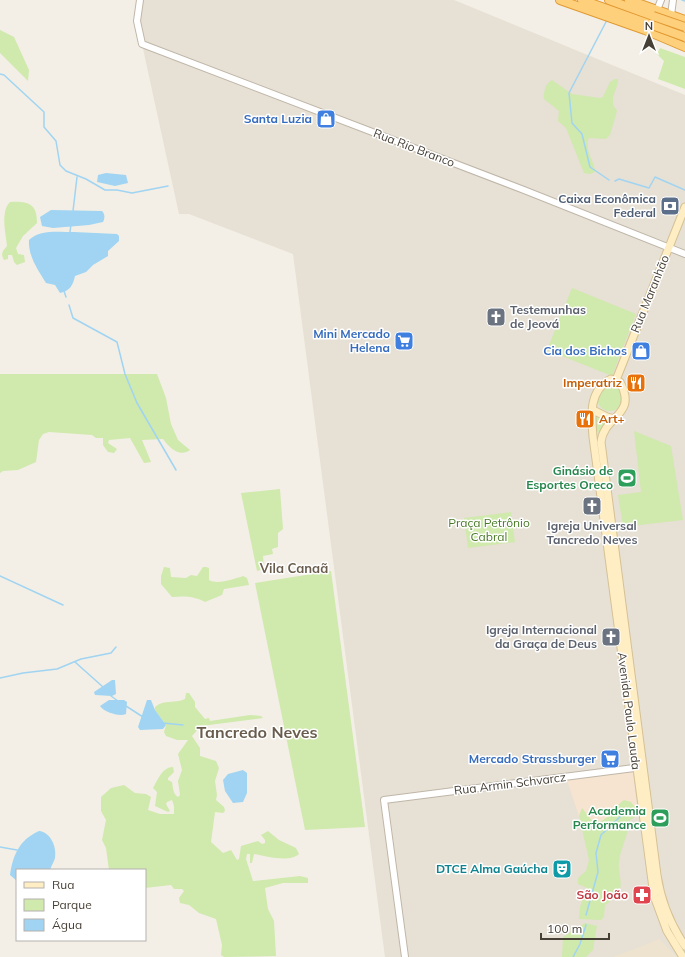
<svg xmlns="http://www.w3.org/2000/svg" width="685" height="957" viewBox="0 0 685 957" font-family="Mulish,sans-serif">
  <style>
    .residential { fill: #e7e0d4 }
    .commercial { fill: #f6e4d0 }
    .education { fill: #ede3cf }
    .green { fill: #d0e9ad }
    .water { fill: #a0d4f2 }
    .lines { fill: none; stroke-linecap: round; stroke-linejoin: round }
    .stream { stroke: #a0d4f2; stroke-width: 1.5 }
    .tertiary-casing { stroke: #bfb6a8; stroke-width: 8 }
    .secondary-casing { stroke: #d5c194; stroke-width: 9 }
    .trunk-casing { stroke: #e19932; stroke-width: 10 }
    .tertiary { stroke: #fff; stroke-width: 6 }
    .secondary { stroke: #ffeec4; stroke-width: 7 }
    .trunk { stroke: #ffd07c; stroke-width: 8 }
    .trunk-bridge-casing { stroke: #e19932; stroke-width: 10; stroke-linecap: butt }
    .trunk-bridge { stroke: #ffd07c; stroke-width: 8 }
    .labels { text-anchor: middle; stroke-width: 3; stroke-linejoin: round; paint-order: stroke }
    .shop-label { font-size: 12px; font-weight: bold; fill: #366cbe; stroke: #fff; text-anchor: end }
    .street-label { font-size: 12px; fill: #463f35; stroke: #fff }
    .service-label { font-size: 12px; font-weight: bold; fill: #4e5e75; stroke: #fff; text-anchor: end }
    .worship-label { font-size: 12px; font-weight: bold; fill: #5b616d; stroke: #fff; text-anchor: start }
    .food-label { font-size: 12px; font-weight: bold; fill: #c56008; stroke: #fff; text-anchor: end }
    .leisure-label { font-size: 12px; font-weight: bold; fill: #27864d; stroke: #fff; text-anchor: end }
    .park-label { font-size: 12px; fill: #497927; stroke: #fff }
    .culture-label { font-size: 12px; font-weight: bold; fill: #0d838f; stroke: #fff; text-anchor: end }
    .health-label { font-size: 12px; font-weight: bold; fill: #be3a42; stroke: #fff; text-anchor: end }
    .neighbourhood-label { font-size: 13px; font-weight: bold; fill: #695c4c; stroke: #fff }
    .district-label { font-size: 16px; font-weight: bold; fill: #695c4c; stroke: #fff }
  </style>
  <rect width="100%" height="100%" fill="#f3efe6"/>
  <polygon class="residential" points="140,0 454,0 685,95 685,957 385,957 293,254 189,214 179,214 137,21"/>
  <polygon class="commercial" points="633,771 637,806 583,829 567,780"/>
  <polygon class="education" points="659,939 677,957 613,957 642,946"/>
  <g class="green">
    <polygon points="0,30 14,37 29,70 28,81 0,53"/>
    <polygon points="660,48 685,57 685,89 658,79 664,61 657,54"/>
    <path d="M615,79H618C618,88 612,94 613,103C613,107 616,108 617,111L610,135L606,139L590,138L588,139C586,155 595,161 595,172L590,174L584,173L566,128L558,121L559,111L544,99C543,93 546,82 552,80L572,94L600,98L603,97L610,82Z"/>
    <path d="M10,202C29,201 37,204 37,223L23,236L16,248L18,254L24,255L25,262L17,265L14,262L12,255H8V259L4,260C0,253 3,251 7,246C6,234 0,212 10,202Z"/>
    <polygon points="572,288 636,314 612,376 547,350"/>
    <path d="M0,374H157L166,398L171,424L178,440L190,450C179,458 169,447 163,439L142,440L151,462L144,463L130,438L109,440L108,443L117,449L114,453L108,452L103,445V438H96L92,435L49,432L43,434L39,440L36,462L18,470L3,471L0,473Z"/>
    <circle cx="610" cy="398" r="13"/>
    <polygon points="596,415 609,420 600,434 596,430"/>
    <polygon points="634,431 671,446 683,520 623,527 618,495 641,492"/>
    <polygon points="280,489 283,529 278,533 278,547 272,549 273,554 263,556 264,569 257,571 241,493"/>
    <polygon points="511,512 515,542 468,548 464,518"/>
    <path d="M164,567L170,568L171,577L186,578L191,575L197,576L203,567H206L209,568V580C218,585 234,579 243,576L247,578L249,585L224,589L222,595L205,602C194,596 184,596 172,597L161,584V576Z"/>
    <polygon points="331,571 365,827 305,830 255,583"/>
    <path d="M186,693H189L195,702V707L205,719L209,718L210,721L250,715L261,716L263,718L201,726L192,736L200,748V756L216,761L219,768L215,781L217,795L216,800L224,807L225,811L223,813L215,812L211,842L223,853L231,850L237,860L239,859L241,846L258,841L262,844L265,843V840L261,835L268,831L279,840L296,848L299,854C289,863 266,856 254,854L252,863H250V854H247L246,859L253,881L300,876L308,878V883H283L265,888L268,909L274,921L276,956L224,957L221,955L222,945L216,919L199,913L189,905L180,903L179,898L184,891L182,889H174L171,885L145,888V870H109L106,848L102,840L106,820L101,811V797L111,788L124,785L135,793L146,794L151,797L148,810L160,814H174V806L172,800L167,802L166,804L170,811L168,812L155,806L157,792L153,788C158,780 162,767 173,767L174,772L168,778V780L172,782C173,788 173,794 178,797L180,795L178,781L182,770L178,754L188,740H177L166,736L164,732L166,725L155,710V707C164,699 175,704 185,699Z"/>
    <path d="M624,800L631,802L638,811V815L630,820C628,833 623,844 620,856C614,876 633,888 605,905L604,917L601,920L579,919L580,907L587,888L578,884V878L586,871L589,860L579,816L582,808L593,822C607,824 614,807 624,800Z"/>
    <polygon points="585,923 597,926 593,950 586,957 562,957 563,937"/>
  </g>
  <g class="water">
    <polygon points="106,173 126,175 128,183 115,186 97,182 98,175"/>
    <path d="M51,210L102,211C105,214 105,218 103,222L89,225L53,228L42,226L40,217Z"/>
    <path d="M74,232L117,234L119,236V241L108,251V256L93,265L86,272L75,276C73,285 70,291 60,293L55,285L46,283C38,270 28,256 29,240C40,229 59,232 74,232Z"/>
    <polygon points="112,680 115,680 116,694 112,696 95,695 94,692"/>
    <path d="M109,700H124L127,702L126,714C119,717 104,712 100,706Z"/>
    <polygon points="147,700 151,700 155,710 166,725 163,729 140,730 138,727"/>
    <polygon points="243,770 247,773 247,793 243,802 233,803 225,791 223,780 228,774"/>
    <path d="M39,831C50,832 57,846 55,858C54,862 51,866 50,870H17V881L10,875C13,855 19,840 39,831Z"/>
  </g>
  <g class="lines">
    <g class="stream">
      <polyline points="682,0 685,1"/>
      <polyline points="607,20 569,93 572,123 582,134 590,167 609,180"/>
      <polyline points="0,74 4,75 44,112 44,127 56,141 60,165 66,171 86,179 105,190 117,190 132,193 168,186"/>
      <polyline points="615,181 619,179 649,188 655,177 685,190"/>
      <polyline points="73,211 77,177"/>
      <polyline points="70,232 71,224"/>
      <polyline points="64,291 66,297"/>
      <polyline points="69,305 73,318 117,342 125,374 137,403 176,470"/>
      <polyline points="0,576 63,605"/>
      <polyline points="75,662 103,687"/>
      <polyline points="0,678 23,673 57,669 81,659 111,653 116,647"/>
      <polyline points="111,696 118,701"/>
      <polyline points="126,706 143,717"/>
      <polyline points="163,723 183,725"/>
      <polyline points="0,847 17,850"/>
      <polyline points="586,915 598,872 596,853 601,835 624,813"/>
      <polyline points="573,957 580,944 586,925"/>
    </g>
    <g class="tertiary-casing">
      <g id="tertiary">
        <polyline points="140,0 137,21 142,44 524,190 685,254"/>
        <polyline points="657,10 661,0"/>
        <polyline points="671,15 673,0"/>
        <polyline points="405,957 384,800 642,767"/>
      </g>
    </g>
    <g class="secondary-casing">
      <g id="secondary">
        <polyline points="616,380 685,207"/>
        <polyline points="593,410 607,417 615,419"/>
        <path d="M683,957L667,931L654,896L593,437C591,414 589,390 611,379L620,382C638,416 604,415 601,442L657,875C661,902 670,924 685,946"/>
      </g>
    </g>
    <g class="trunk-casing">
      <g id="trunk">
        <polyline points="560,0 645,30 685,47"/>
        <polyline points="582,0 652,25"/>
        <polyline points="609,0 653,16"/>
        <polyline points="629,0 685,20"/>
      </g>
    </g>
    <use href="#tertiary" class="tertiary"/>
    <use href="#secondary" class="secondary"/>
    <use href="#trunk" class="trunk"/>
    <g class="trunk-bridge-casing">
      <g id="trunk-bridge">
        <polyline points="653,16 685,27"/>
        <polyline points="652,25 685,37"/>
      </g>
    </g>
    <use href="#trunk-bridge" class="trunk-bridge"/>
  </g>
  <defs>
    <g id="shop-square" transform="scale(1)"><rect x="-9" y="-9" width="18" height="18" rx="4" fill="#3f7fe0" stroke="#fff"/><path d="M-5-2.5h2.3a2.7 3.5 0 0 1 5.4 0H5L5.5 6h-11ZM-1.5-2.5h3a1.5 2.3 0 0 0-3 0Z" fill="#fff"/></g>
    <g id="bank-square" transform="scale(1)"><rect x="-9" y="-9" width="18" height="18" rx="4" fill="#5c6f8a" stroke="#fff"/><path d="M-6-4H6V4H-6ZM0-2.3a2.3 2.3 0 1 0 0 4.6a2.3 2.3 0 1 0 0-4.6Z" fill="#fff"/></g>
    <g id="church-square" transform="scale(1)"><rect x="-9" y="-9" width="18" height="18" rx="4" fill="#6b7280" stroke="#fff"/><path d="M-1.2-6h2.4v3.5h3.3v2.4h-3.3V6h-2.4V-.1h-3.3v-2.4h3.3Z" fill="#fff"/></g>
    <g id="supermarket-square" transform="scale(1)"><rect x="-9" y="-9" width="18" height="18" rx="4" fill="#3f7fe0" stroke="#fff"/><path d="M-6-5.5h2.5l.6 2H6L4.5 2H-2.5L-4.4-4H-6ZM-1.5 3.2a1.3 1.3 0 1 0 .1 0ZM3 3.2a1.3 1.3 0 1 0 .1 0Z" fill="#fff"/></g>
    <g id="restaurant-square" transform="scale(1)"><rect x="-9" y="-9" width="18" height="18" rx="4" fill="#e8710a" stroke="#fff"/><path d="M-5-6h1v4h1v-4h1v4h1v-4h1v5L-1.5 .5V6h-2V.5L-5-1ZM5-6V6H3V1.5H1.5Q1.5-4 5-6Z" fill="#fff"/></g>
    <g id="stadium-square" transform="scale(1)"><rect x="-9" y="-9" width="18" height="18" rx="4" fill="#2e9e5b" stroke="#fff"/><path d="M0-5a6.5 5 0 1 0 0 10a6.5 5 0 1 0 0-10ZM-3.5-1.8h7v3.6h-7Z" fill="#fff"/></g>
    <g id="theatre-square" transform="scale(1)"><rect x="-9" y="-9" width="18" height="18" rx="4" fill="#0f9aa8" stroke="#fff"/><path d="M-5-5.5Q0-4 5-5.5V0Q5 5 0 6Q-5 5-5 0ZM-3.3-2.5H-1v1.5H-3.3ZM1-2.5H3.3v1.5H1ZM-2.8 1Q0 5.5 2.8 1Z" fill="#fff"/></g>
    <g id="pharmacy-square" transform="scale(1)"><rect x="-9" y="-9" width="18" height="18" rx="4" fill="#e0444e" stroke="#fff"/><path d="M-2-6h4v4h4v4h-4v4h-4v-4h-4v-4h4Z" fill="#fff"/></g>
  </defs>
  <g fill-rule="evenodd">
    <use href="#shop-square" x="326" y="119"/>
    <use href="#bank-square" x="670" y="206"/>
    <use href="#church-square" x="496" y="317"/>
    <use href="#supermarket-square" x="404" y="341"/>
    <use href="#shop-square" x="641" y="351"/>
    <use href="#restaurant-square" x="636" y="383"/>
    <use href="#restaurant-square" x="585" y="419"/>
    <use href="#stadium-square" x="627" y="478"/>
    <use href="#church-square" x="592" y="506"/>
    <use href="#church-square" x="611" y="637"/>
    <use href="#supermarket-square" x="610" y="759"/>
    <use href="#stadium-square" x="660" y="818"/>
    <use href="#theatre-square" x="562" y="869"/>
    <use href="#pharmacy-square" x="642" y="895"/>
  </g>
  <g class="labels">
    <g class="shop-label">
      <text x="312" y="123">Santa Luzia</text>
      <text x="390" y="338">Mini Mercado<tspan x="390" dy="14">Helena</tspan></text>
      <text x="627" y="355">Cia dos Bichos</text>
      <text x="596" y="763">Mercado Strassburger</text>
    </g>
    <g class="street-label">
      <text transform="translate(414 148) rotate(21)" y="4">Rua Rio Branco</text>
      <text transform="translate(650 294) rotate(-68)" y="4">Rua Maranhão</text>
      <text transform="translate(629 711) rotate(83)" y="4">Avenida Paulo Lauda</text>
      <text transform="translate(510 784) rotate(-7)" y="4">Rua Armin Schvarcz</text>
    </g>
    <g class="service-label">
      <text x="656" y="203">Caixa Econômica<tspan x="656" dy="14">Federal</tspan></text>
    </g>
    <g class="worship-label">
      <text x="510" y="314">Testemunhas<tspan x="510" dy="14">de Jeová</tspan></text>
      <text x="592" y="530" text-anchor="middle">Igreja Universal<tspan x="592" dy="14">Tancredo Neves</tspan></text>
      <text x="597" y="634" text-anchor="end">Igreja Internacional<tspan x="597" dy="14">da Graça de Deus</tspan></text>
    </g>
    <g class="food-label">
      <text x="622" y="387">Imperatriz</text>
      <text x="599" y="423" text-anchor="start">Art+</text>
    </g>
    <g class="leisure-label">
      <text x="613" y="475">Ginásio de<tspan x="613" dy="14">Esportes Oreco</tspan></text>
      <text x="646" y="815">Academia<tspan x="646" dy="14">Performance</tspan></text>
    </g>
    <g class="park-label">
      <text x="489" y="527">Praça Petrônio<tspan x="489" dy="14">Cabral</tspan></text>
    </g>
    <g class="culture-label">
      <text x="548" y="873">DTCE Alma Gaúcha</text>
    </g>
    <g class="health-label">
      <text x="628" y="899">São João</text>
    </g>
    <g class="neighbourhood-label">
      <text x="294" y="573">Vila Canaã</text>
    </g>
    <g class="district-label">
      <text x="257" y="738">Tancredo Neves</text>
    </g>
  </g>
  <rect x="16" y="869" width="130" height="72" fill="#ffffff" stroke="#b5b2ae"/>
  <rect x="24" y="882" width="20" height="6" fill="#ffeec4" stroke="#b5b2ae"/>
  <text x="52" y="889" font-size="12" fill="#463f35">Rua</text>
  <rect x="24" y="899" width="20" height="12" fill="#d0e9ad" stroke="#b5b2ae"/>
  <text x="52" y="909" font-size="12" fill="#463f35">Parque</text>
  <rect x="24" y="919" width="20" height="12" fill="#a0d4f2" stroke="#b5b2ae"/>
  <text x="52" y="929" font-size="12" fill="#463f35">Água</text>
  <g transform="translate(649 36)" stroke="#ffffff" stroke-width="3" paint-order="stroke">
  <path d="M0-3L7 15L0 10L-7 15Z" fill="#463f35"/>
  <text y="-6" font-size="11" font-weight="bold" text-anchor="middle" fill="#463f35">N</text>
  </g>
  <path d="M541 933v6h68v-6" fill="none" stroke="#463f35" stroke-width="2"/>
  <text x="547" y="933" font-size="12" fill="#463f35" stroke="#ffffff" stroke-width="3" paint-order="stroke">100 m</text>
</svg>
